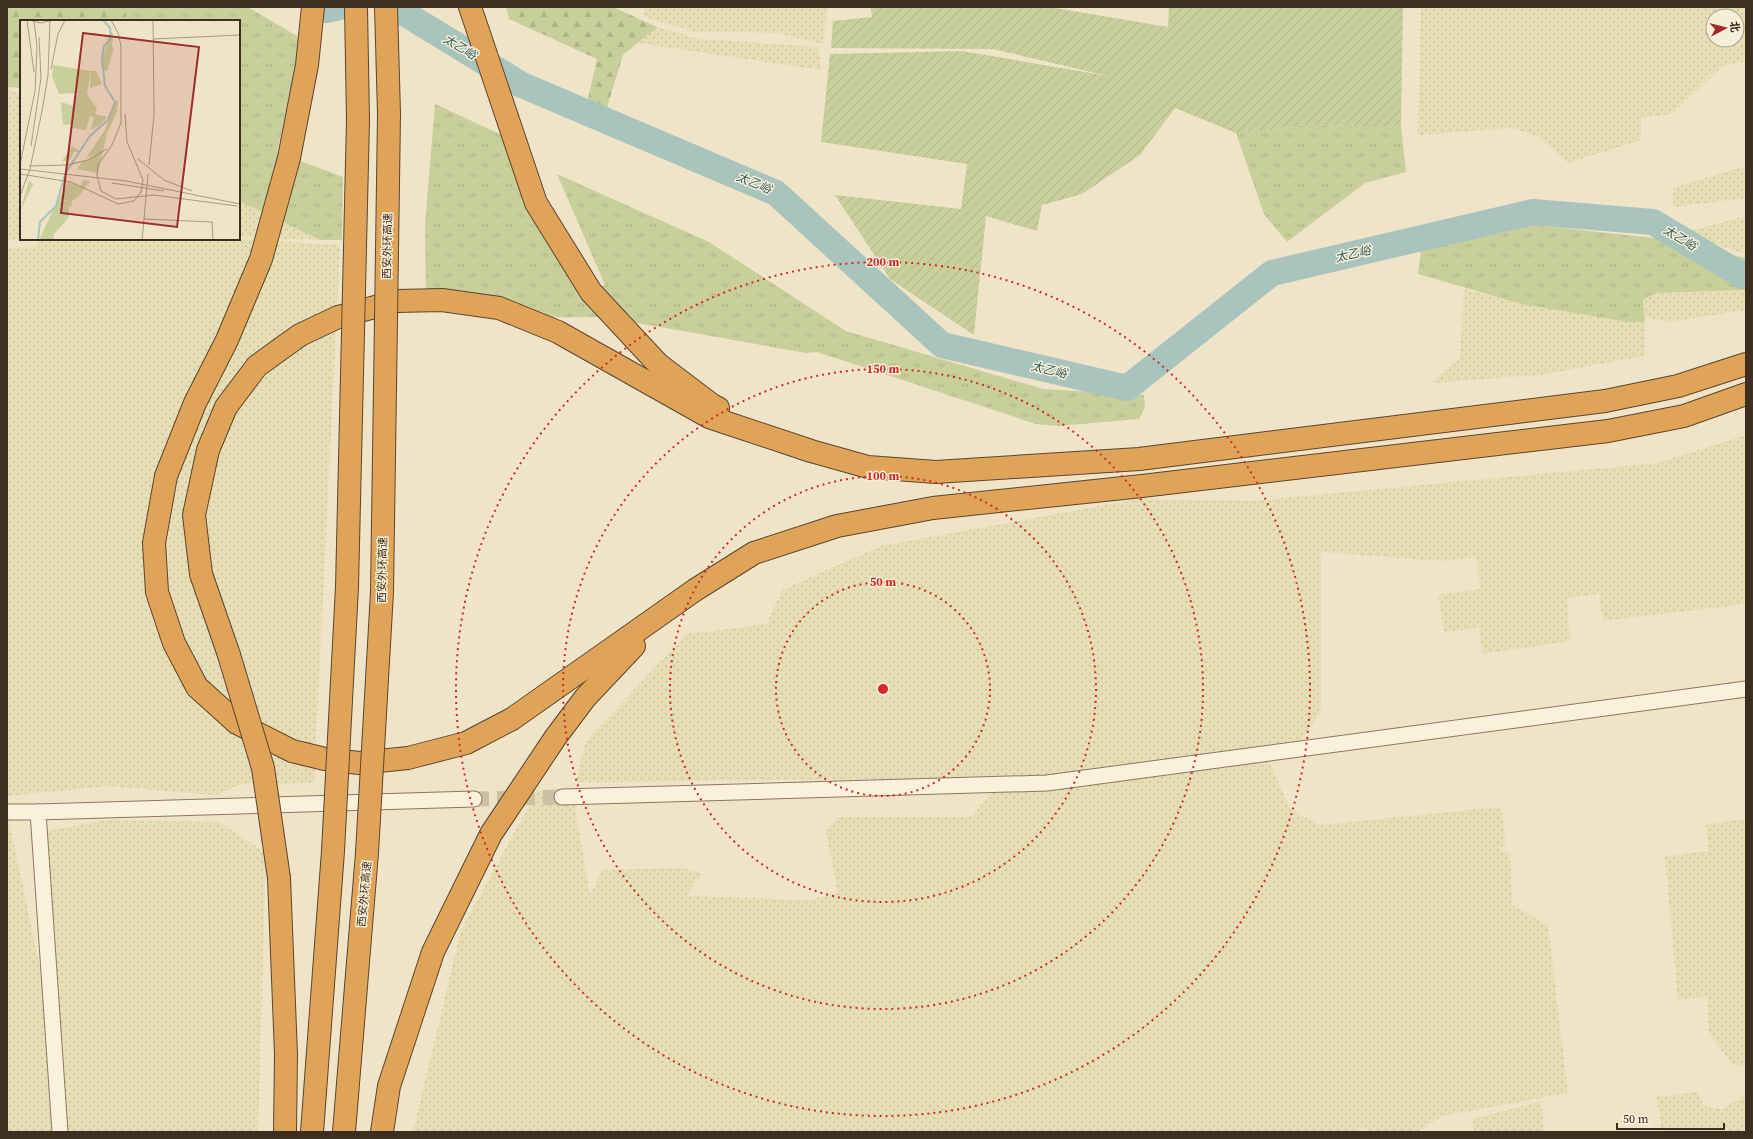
<svg xmlns="http://www.w3.org/2000/svg" width="1753" height="1139" viewBox="0 0 1753 1139" font-family="'Source Serif 4','Noto Sans SC',serif">
  <style>
    .farmland { fill: url(#farmland-dots); fill-rule: evenodd }
    .grass { fill: url(#grass-tufts) }
    .forest { fill: url(#forest-firs) }
    .garden { fill: url(#garden-furrows) }
    .lines { fill: none; stroke-linecap: round; stroke-linejoin: round }
    .river { stroke: #a9c4bc; stroke-width: 26 }
    .minor-tunnel { stroke: #ccc0a6; stroke-width: 15; stroke-dasharray: 15 8; stroke-linecap: butt }
    .minor-casing { stroke: #8d765c; stroke-width: 17 }
    .motorway-casing { stroke: #5b4430; stroke-width: 24 }
    .minor { stroke: #faf1dc; stroke-width: 15 }
    .motorway { stroke: #e0a458; stroke-width: 22 }
    .motorway-bridge-casing { stroke: #5b4430; stroke-width: 24; stroke-linecap: butt }
    .motorway-bridge { stroke: #e0a458; stroke-width: 22 }
    .ring { fill: none; stroke: #d62828; stroke-width: 2; stroke-dasharray: 2 4 }
    .labels { text-anchor: middle; stroke-width: 3; stroke-linejoin: round; paint-order: stroke }
    .street-label { font-size: 11px; fill: #3d2e20; stroke: #f7eed8 }
    .water-label { font-size: 12px; font-style: italic; fill: #2f5d5a; stroke: #f7eed8 }
    .inset-river { fill: none; stroke: #a9c4bc; stroke-width: 2 }
    .inset-road { fill: none; stroke: #a89b85; stroke-width: 1 }
    .view { fill: #9e2a2b; fill-opacity: 0.15; stroke: #9e2a2b; stroke-width: 2 }
    .inset-edge { fill: none; stroke: #3d2e20; stroke-width: 2 }
    .centre { fill: #d62828; stroke: #f7eed8; stroke-width: 2 }
    .ring-label { font-size: 12px; text-anchor: middle; font-weight: bold; fill: #d62828; stroke: #f7eed8; stroke-width: 3; stroke-linejoin: round; paint-order: stroke }
  </style>
  <defs>
    <pattern id="farmland-dots" width="8" height="8" patternUnits="userSpaceOnUse"><rect width="8" height="8" fill="#e6deb5"/><path d="M2 2h.1M6 6h.1" fill="none" stroke="#c6bf9b" stroke-width="1.8" stroke-linecap="round"/></pattern>
    <pattern id="grass-tufts" width="24" height="20" patternUnits="userSpaceOnUse"><rect width="24" height="20" fill="#c9cf9b"/><path d="M3 7l-1-3M5 7V3M7 7l1-3M15 17l-1-3M17 17v-4M19 17l1-3" fill="none" stroke="#aeb285"/></pattern>
    <pattern id="forest-firs" width="22" height="20" patternUnits="userSpaceOnUse"><rect width="22" height="20" fill="#c9cf9b"/><path d="M5 1l3.5 6h-7zM16 11l3.5 6h-7z" fill="#aeb285"/></pattern>
    <pattern id="garden-furrows" width="10" height="10" patternUnits="userSpaceOnUse"><rect width="10" height="10" fill="#c9cf9b"/><path d="M-1 1l2-2M0 10L10 0M9 11l2-2" fill="none" stroke="#aeb285"/></pattern>
  </defs>
  <rect width="100%" height="100%" fill="#f0e4c8"/>
  <g class="farmland">
    <polygon points="645,7 827,7 823,44 779,33 695,32 642,16"/>
    <path d="M1421,7H1746V61L1722,66L1672,114L1641,118V140L1568,163L1539,137L1512,128L1418,135ZM1713,16H1737V40H1713Z"/>
    <polygon points="657,27 699,39 818,47 821,70 638,43"/>
    <polygon points="7,90 21,93 21,239 7,240"/>
    <polygon points="1746,166 1746,198 1674,207 1673,188"/>
    <polygon points="239,201 320,240 239,237"/>
    <polygon points="1746,216 1746,252 1742,253 1682,233"/>
    <polygon points="38,239 239,239 340,245 314,783 241,784 216,795 107,786 7,796 7,248 42,246 38,246"/>
    <polygon points="1464,289 1521,304 1628,322 1645,322 1645,356 1540,375 1430,383 1460,358"/>
    <polygon points="1746,290 1746,310 1669,322 1645,317 1643,300 1655,293"/>
    <polygon points="1746,435 1746,604 1603,621 1599,594 1567,598 1570,641 1483,654 1479,628 1444,632 1438,595 1480,589 1477,557 1441,561 1321,552 1321,711 1301,741 1263,747 1290,809 1321,826 1321,825 1501,807 1506,846 1497,847 1510,854 1512,905 1548,925 1568,1093 1442,1116 1417,1132 1374,1132 1358,1127 1360,1132 413,1132 461,930 537,791 572,789 590,895 602,870 682,868 702,874 686,896 810,900 838,893 826,831 838,817 972,817 1003,778 576,782 586,741 687,634 767,624 782,590 881,546 1138,499 1252,501 1658,463"/>
    <polygon points="1746,819 1746,1066 1732,1065 1709,1032 1707,997 1678,999 1665,856 1708,851 1706,824"/>
    <polygon points="7,820 9,820 65,1089 39,832 109,820 219,822 266,853 258,1132 7,1132"/>
    <polygon points="1697,1092 1704,1106 1722,1109 1746,1095 1746,1132 1662,1132 1657,1097"/>
    <polygon points="1541,1101 1544,1132 1474,1132 1473,1119"/>
  </g>
  <g class="grass">
    <polygon points="125,7 248,7 302,39 277,152 343,177 342,240 320,240 239,201 239,21 127,21"/>
    <polygon points="435,104 515,141 584,293 605,285 557,174 709,242 846,331 1043,389 1144,395 1145,407 1139,419 1058,426 1036,424 817,352 806,353 604,317 493,318 426,308 425,224"/>
    <polygon points="1308,125 1401,127 1406,172 1365,183 1287,242 1264,214 1236,133"/>
    <polygon points="1462,217 1663,239 1746,258 1746,290 1655,293 1643,300 1645,322 1628,322 1521,304 1418,274 1424,226"/>
  </g>
  <g class="forest">
    <polygon points="7,7 125,7 127,21 21,21 21,88 7,87"/>
    <polygon points="506,7 613,7 657,27 623,55 602,124 586,107 597,59 509,19"/>
  </g>
  <polygon class="garden" points="871,7 1049,7 1168,27 1169,7 1403,7 1401,127 1308,125 1236,133 1175,108 1140,155 1082,194 1042,205 1037,231 986,216 974,335 890,279 835,195 961,209 967,164 821,142 830,54 962,51 1108,76 993,49 831,48 833,21 872,17"/>
  <g class="lines">
    <g class="river">
      <polyline points="322,7 327,10 340,7"/>
      <polyline points="394,7 522,85 776,193 942,345 1127,388 1272,273 1533,212 1653,222 1743,276 1746,276"/>
    </g>
    <polyline class="minor-tunnel" points="474,799 562,797"/>
    <g class="minor-casing">
      <g id="minor">
        <polyline points="562,797 1047,783 1746,689"/>
        <polyline points="7,812 38,812"/>
        <polyline points="60,1132 38,812 474,799"/>
      </g>
    </g>
    <g class="motorway-casing">
      <g id="motorway">
        <polyline points="313,7 307,65 289,158 261,259 227,340 195,403 166,476 154,543 157,592 174,643 197,687 237,723 292,751 325,759 359,763 408,758 466,743 512,719 695,590 754,553 837,526 933,508 1142,486 1608,431 1684,416 1746,394"/>
        <polyline points="470,7 536,203 591,292 658,364 712,405 718,408"/>
        <polyline points="229,655 201,574 194,515 208,450 226,407 257,366 300,335 338,317 397,301 442,300 499,308 558,332 709,417 811,451 868,467 936,472 1139,459 1605,401 1678,386 1746,364"/>
        <polyline points="279,878 286,1054 285,1132"/>
        <polyline points="312,1132 333,851"/>
        <polyline points="344,1132 367,853"/>
        <polyline points="382,1132 389,1086 433,952 491,834 555,738 585,698 634,646"/>
      </g>
    </g>
    <use href="#minor" class="minor"/>
    <use href="#motorway" class="motorway"/>
    <g class="motorway-bridge-casing">
      <g id="motorway-bridge">
        <polyline points="229,655 263,768 279,878"/>
        <polyline points="333,851 347,587 358,120 356,7"/>
        <polyline points="367,853 382,592 389,114 386,7"/>
      </g>
    </g>
    <use href="#motorway-bridge" class="motorway-bridge"/>
  </g>
  <g class="ring">
    <circle cx="883" cy="689" r="107"/>
    <circle cx="883" cy="689" r="213"/>
    <circle cx="883" cy="689" r="320"/>
    <circle cx="883" cy="689" r="427"/>
  </g>
  <g class="labels">
    <g class="street-label">
      <text transform="translate(387 246) rotate(-89)" y="4">西安外环高速</text>
      <text transform="translate(382 570) rotate(-89)" y="4">西安外环高速</text>
      <text transform="translate(364 894) rotate(-85)" y="4">西安外环高速</text>
    </g>
    <g class="water-label">
      <text transform="translate(460 47) rotate(31)" y="4">太乙峪</text>
      <text transform="translate(754 183) rotate(23)" y="4">太乙峪</text>
      <text transform="translate(1680 238) rotate(31)" y="4">太乙峪</text>
      <text transform="translate(1353 254) rotate(-13)" y="4">太乙峪</text>
      <text transform="translate(1049 370) rotate(13)" y="4">太乙峪</text>
    </g>
  </g>
  <g transform="translate(20 20)">
    <rect width="220" height="220" fill="#f0e4c8"/>
    <path d="M90,10L93,14L92,27L94,28L87,51L82,50L81,46ZM71,51H76L82,64L70,68ZM96,80L98,81L97,92L87,113L78,153L57,149L62,142L77,134L66,138L85,110ZM63,160L70,161L69,163L59,176L52,181L51,189L47,180H38L48,162L60,166Z" fill="#c9cf9b"/>
    <path d="M52,126L61,132H54L49,141H42ZM9,160L14,166H12L0,192ZM38,180L49,181V197L34,214L33,220H19Z" fill="#c9cf9b"/>
    <path d="M33,45L71,51L67,74L77,89L75,94L87,97L80,105L71,110L74,97L70,96L66,110L53,108V104L43,105L41,82L54,86L58,73L39,74L32,56Z" fill="#c9cf9b"/>
    <path class="inset-river" d="M18,220L20,202L36,186L45,154L70,116L88,100L95,82L85,66L82,38L84,26L91,18L90,8L83,0"/>
    <path class="inset-road" d="M7,0L14,52M91,0L98,13L101,26V103L92,125L78,145L77,156L81,171L96,179L134,175L217,186M12,1L21,3L33,0M133,19L220,15M31,49L38,14L45,0M11,126L21,58L19,17M118,139L144,160L172,171M0,145L15,71L17,27L14,0M129,145L134,95L133,0M9,146L47,145L68,140L87,129M0,149L106,161L220,184M0,154L51,162L98,184L114,181L121,172L123,160L107,122L105,94M128,154L124,199L192,202L193,220M92,163L144,171M0,176L10,149L22,91L28,55L30,0M122,220L124,199"/>
    <path class="view" d="M63,13L179,27L157,207L41,193Z"/>
    <rect width="220" height="220" class="inset-edge"/>
  </g>
  <circle cx="883" cy="689" r="6" class="centre"/>
  <g class="ring-label">
    <text x="883" y="266">200 m</text>
    <text x="883" y="373">150 m</text>
    <text x="883" y="480">100 m</text>
    <text x="883" y="586">50 m</text>
  </g>
  <rect width="1753" height="1139" fill="none" stroke="#3d2e20" stroke-width="16"/>
  <g transform="translate(1725 28) rotate(83)"><circle r="19" fill="#f7eed8" stroke="#ada18e"/>
  <path d="M0-3L7 15L0 10L-7 15Z" fill="#9e2a2b"/>
  <text y="-6" font-size="11" font-weight="bold" text-anchor="middle" fill="#3d2e20">北</text>
  </g>
  <path d="M1617 1123v6h107v-6" fill="none" stroke="#3d2e20" stroke-width="2"/>
  <text x="1623" y="1123" font-size="12" fill="#3d2e20" stroke="#f7eed8" stroke-width="3" paint-order="stroke">50 m</text>
</svg>
